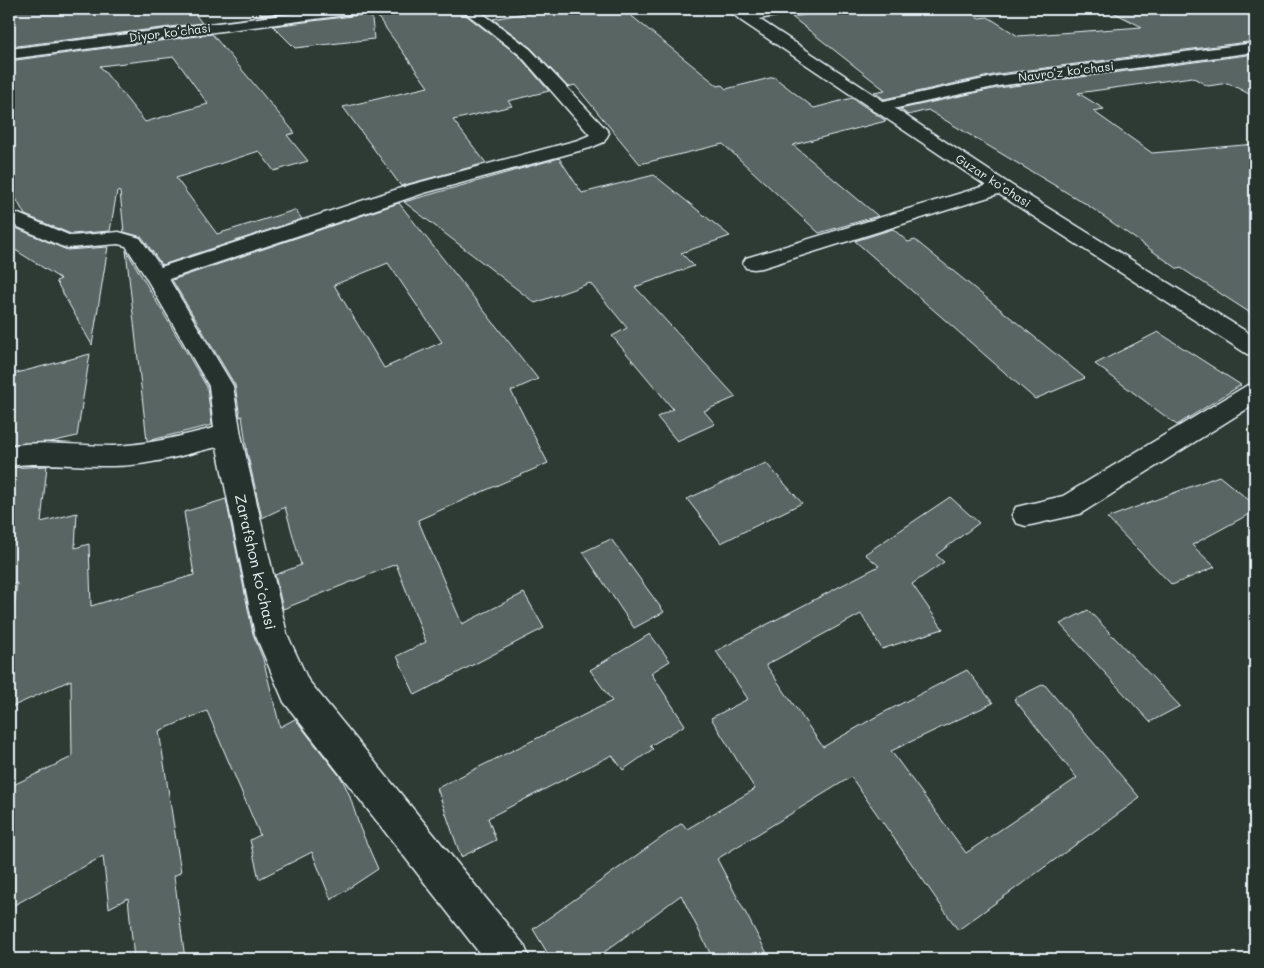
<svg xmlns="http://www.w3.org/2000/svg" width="1264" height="968" viewBox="0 0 1264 968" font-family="Mali,sans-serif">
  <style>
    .building { fill: #596563; stroke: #e8f1f8; fill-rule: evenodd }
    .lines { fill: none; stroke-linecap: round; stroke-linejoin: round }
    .street-casing { stroke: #e8f1f8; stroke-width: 3 }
    .secondary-casing { stroke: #e8f1f8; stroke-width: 3 }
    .street { fill: #26332d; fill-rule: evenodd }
    .secondary { fill: #26332d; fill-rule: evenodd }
    .labels { text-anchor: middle; stroke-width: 4; stroke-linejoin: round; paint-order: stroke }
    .far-street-label { font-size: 12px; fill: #e8f1f8; stroke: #26332d }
    .street-label { font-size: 15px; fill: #e8f1f8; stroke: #26332d }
  </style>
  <rect width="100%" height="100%" fill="#2e3b35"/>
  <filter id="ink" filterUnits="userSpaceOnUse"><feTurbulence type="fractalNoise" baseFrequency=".02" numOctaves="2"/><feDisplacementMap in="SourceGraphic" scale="10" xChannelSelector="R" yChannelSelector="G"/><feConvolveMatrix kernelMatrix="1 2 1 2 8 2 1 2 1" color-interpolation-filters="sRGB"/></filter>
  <g filter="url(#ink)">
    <g class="building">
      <polygon points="9,9 191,9 202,23 9,47"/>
      <polygon points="255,9 316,9 262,15"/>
      <polygon points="369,9 371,9 374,39 295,48 273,26 360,15 367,13"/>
      <polygon points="423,9 458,9 519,56 549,91 508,101 512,106 453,120 486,163 401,186 343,107 428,87 377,16"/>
      <polygon points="549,9 623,9 718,86 722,85 726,89 774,77 814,108 852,98 886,121 793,145 878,216 819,233 723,144 640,164 575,85 568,87 531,48 493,19"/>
      <polygon points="842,9 964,9 979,18 988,17 1018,36 1142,27 1107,9 1255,9 1255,41 998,74 884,99 874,92 885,90 792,17"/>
      <path d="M212,34L295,133L287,135L308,161L274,171L259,151L176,178L217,234L295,210L302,219L162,265L142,237L124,232L120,192L117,191L110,231L71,234L25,215L9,186V61ZM174,57L208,104L145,122L100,66Z"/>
      <polygon points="1255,54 1255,97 1228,83 1208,86 1192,77 1078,93 1104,109 1093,111 1152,153 1255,144 1255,316 1181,268 1178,269 1086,204 928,110 908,115 900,109 998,88"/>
      <polygon points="559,158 582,193 654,175 730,236 681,253 694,266 635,287 736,397 704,411 715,424 677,441 657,417 673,409 612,336 627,328 590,283 535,303 404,202"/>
      <path d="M399,203L538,379L511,391L548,463L418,520L462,624L524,593L544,628L415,695L397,656L426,642L396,564L283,609L275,575L301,565L285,507L262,518L247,452L242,416L240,417L235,385L172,280ZM388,263L442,342L384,368L334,285Z"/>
      <polygon points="9,225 67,250 108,247 92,345 56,281 61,279 9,246"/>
      <polygon points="893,229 908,242 915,240 1085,378 1035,399 855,241"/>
      <polygon points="126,250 207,387 212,425 147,441"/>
      <polygon points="1158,332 1241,385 1177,425 1095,364"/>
      <polygon points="90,354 77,436 51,442 9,444 9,375"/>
      <polygon points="766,463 802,503 721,543 687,499"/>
      <polygon points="47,466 41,522 77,513 75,548 89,544 91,606 194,575 184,512 226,499 253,634 263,659 280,727 295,719 342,779 349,794 360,828 378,869 331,900 312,852 259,879 250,840 260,835 207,711 159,731 181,872 174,876 185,959 134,959 128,898 109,908 103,856 9,908 9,787 72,757 71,680 9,708 9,648 17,583 9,585 9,468"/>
      <polygon points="1219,476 1255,505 1255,511 1192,545 1215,567 1172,585 1107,518"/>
      <polygon points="950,497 979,523 936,555 944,562 912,584 943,629 882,649 861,614 766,665 823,747 879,715 967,670 993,703 891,751 966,853 1077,778 1014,699 1044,684 1140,798 958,930 851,777 717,859 770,959 713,959 681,895 595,959 551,959 533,929 682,823 687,829 755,789 711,718 748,699 716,651 879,566 865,554"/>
      <polygon points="611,539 664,612 634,628 583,552"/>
      <polygon points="1088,610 1180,706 1150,722 1060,624"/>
      <polygon points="650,634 670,661 651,673 685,725 650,746 653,749 623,770 612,755 488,818 496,840 461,857 437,788 612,701 590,670"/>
    </g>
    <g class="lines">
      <g class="street-casing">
        <g id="street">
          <path d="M461,9H477L530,49L606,129L609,133L604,142L590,148L424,193L169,279L233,386L241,435L287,634L308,680L524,945L530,959H484L284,702L255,634L217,447C183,455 148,466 112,466C77,467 44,461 9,466V446C44,440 77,446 112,446C147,445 181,436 214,428L209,386L145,276L126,246L118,244L68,248L61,246L9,223V210L71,236L119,232L140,238L161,267L410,185L578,140L590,135L520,55Z"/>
          <polygon points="1255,43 1255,52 998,86 879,112 873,111 871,107 873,103 879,102 998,76"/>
          <polygon points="1001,181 1008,183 1011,187 1008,191 762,268 754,269 746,268 743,263 746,258"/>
          <polygon points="1255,383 1255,404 1080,514 1026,526 1016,523 1012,515 1016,507 1063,496 1246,386"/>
        </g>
      </g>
      <g class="secondary-casing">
        <g id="secondary">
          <polygon points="329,9 367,9 365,12 360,13 9,59 9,49"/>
          <polygon points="728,9 744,9 749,12 768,9 799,9 797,12 759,19 1008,183 1255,337 1255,356 1247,354 994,191 740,20"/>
        </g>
      </g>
      <use href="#street" class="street"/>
      <use href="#secondary" class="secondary"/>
    </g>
  </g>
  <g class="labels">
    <g class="far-street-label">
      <text transform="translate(170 33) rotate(-7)" y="4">Diyor koʻchasi</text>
      <text transform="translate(1066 72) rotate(-7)" y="4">Navroʻz koʻchasi</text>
      <text transform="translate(993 181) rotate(33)" y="4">Guzar koʻchasi</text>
    </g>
    <g class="street-label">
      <text transform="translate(255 562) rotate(77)" y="5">Zarafshon koʻchasi</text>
    </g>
  </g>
  <rect width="1264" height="968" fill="none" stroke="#26332d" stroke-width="30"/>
  <rect x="15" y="15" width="1234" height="938" fill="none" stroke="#e8f1f8" stroke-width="2" filter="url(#ink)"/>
</svg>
